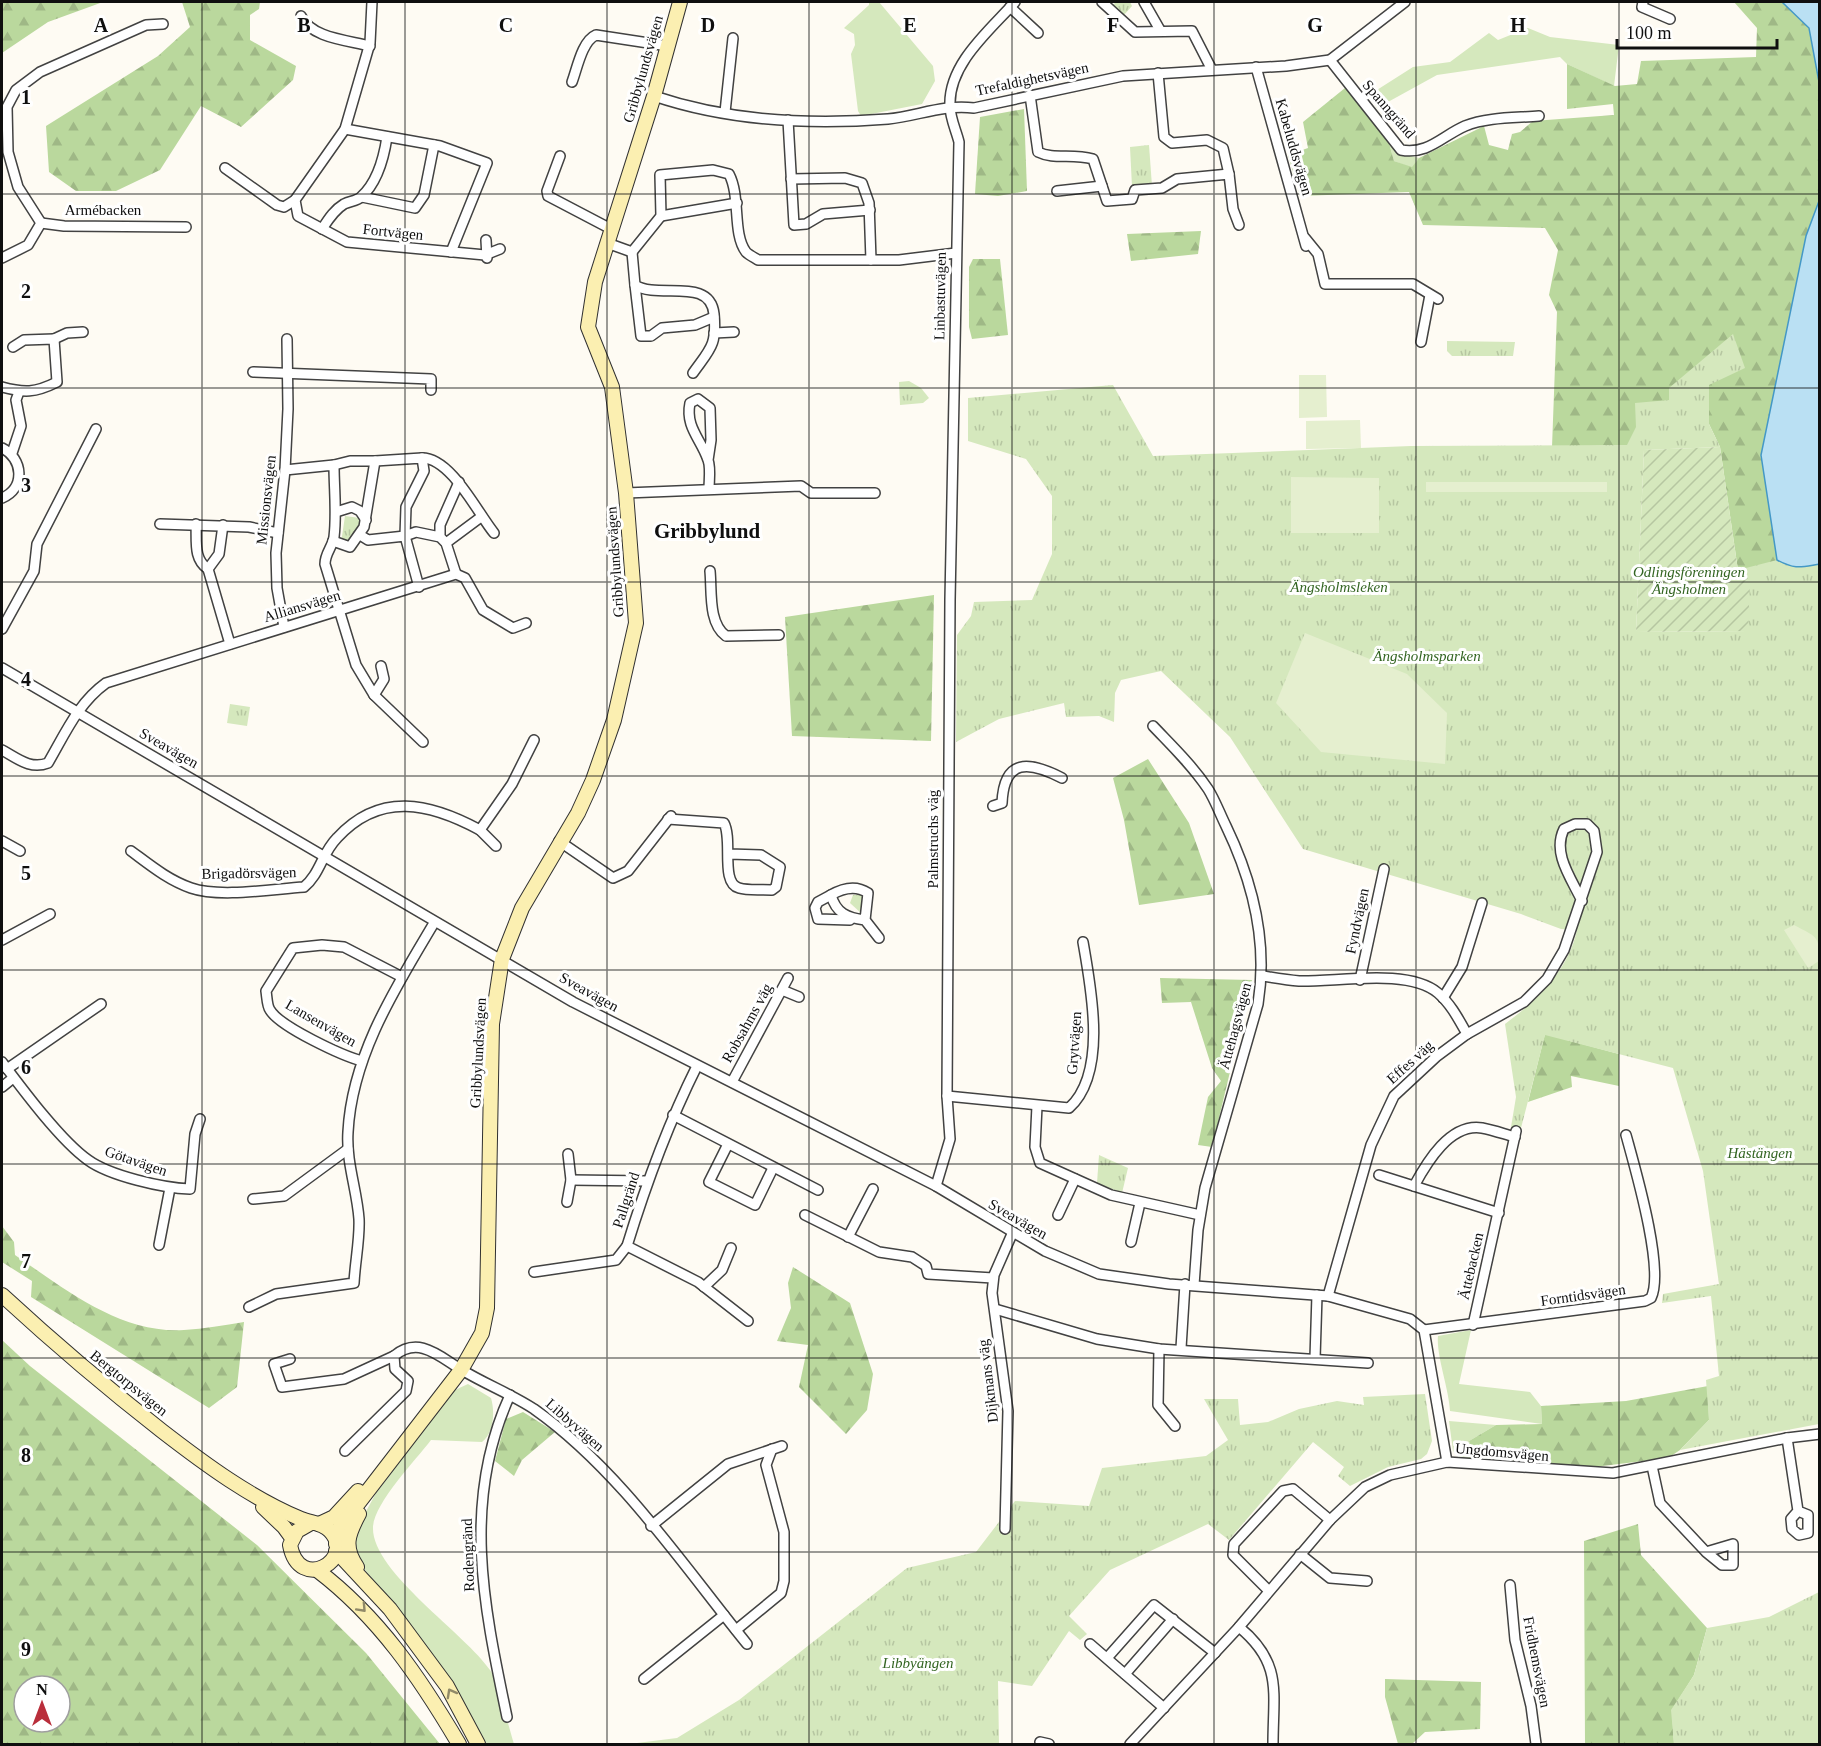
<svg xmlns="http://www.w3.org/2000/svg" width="1821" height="1746" viewBox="0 0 1821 1746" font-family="Georgia,serif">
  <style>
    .grass { fill: #d5e8bd }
    .forest { fill: url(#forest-firs); fill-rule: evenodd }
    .park { fill: url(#park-tufts) }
    .garden { fill: url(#garden-furrows) }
    .pitch { fill: #e5efcf }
    .water { fill: #bae0f3; stroke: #4498c6; stroke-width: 1.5 }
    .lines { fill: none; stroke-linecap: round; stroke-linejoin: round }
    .street-casing { stroke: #424242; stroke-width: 12 }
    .secondary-casing { stroke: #313131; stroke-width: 16 }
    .street { stroke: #fff; stroke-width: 9 }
    .secondary { stroke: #fbefb1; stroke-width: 14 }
    .oneway { stroke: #918a68 }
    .grid { fill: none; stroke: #0f0f0f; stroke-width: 1.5; stroke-opacity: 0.55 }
    .labels { text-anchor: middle; stroke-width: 6; stroke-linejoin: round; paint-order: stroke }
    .street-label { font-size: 15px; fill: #0f0f0f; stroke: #fff }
    .park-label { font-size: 15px; font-style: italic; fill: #336522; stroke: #fff }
    .district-label { font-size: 21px; font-weight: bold; fill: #0f0f0f; stroke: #fff }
    .grid-label { font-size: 20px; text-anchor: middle; font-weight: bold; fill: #0f0f0f; stroke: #fff; stroke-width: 6; stroke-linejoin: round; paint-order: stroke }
  </style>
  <defs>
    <pattern id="forest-firs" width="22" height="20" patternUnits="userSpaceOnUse" patternTransform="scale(1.5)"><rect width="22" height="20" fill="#bad89d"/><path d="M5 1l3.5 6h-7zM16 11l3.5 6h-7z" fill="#9fb886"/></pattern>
    <pattern id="park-tufts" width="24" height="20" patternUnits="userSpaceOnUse" patternTransform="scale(1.5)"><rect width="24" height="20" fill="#d5e8bd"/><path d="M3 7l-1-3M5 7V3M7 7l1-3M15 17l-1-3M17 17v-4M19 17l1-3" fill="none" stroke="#b6c6a1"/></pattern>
    <pattern id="garden-furrows" width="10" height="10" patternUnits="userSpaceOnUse" patternTransform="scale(1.5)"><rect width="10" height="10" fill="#d5e8bd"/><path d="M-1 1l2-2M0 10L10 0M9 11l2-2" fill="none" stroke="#b6c6a1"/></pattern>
  </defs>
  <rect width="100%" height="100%" fill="#fefbf3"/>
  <g class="grass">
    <polygon points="869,2 879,2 933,66 935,81 922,104 861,116 858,111 851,54 855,45 854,34 844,28 869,5"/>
    <polygon points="1528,28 1550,37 1619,45 1614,86 1567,64 1560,57 1437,75 1377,108 1369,95 1413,67 1450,62 1489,33 1498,40"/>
    <polygon points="1389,143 1398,152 1419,158 1412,168 1394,161"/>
    <path d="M1471,1330L1459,1384L1530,1392L1541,1406L1542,1424L1450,1411C1449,1389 1436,1355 1438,1336Z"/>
    <path d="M468,1384L491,1398C495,1411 494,1433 482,1442L431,1440C416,1460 374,1503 373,1527C371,1571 466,1634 490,1670C500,1684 508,1726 514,1744H486C452,1675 404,1617 355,1558L351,1539L376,1493L455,1390Z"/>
    <polygon points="1449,1421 1496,1425 1469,1441 1473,1456 1570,1469 1461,1458 1453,1451"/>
  </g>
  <g class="forest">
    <polygon points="2,2 103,2 48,22 2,53"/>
    <polygon points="182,2 260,2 259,9 250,15 250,40 296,66 293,80 241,127 201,106 160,170 116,191 76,191 49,172 46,126 158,56 190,27"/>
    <path d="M1734,2H1782L1809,28L1819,83V201L1806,236L1761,455L1788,566L1807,568L1819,564V690L1738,570L1720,447L1709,424V385C1673,398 1645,409 1628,445L1552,447L1557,312L1549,295L1558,250L1545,228L1423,225L1409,192L1300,196L1288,155L1308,148L1303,122L1345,88L1389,143L1394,161L1412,167L1419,158L1484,126L1489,145L1508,150L1512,134L1520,132L1533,121L1614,115L1613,104L1567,109V64L1615,86L1637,84L1641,61L1756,57L1757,28Z"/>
    <polygon points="1024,109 1027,191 998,196 975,194 980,117"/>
    <polygon points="1201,231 1198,254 1131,261 1127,234"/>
    <polygon points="973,259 1000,259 1008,335 972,339 969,327 969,267"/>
    <polygon points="934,595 931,741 792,736 785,617"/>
    <polygon points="1148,759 1189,823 1214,894 1139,905 1124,820 1113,778"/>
    <polygon points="1160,978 1252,980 1212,1147 1198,1145 1208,1097 1221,1081 1212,1068 1191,1002 1162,1003"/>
    <polygon points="1545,1034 1619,1054 1619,1086 1571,1076 1572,1087 1528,1102"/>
    <path d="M2,1226L14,1242L15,1255C65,1289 120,1334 184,1330C204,1329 224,1325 244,1322L237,1387L209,1408L31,1297L32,1281L2,1262Z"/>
    <polygon points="793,1267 850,1303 873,1374 867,1410 846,1434 799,1387 808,1345 777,1341 791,1308 788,1283"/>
    <path d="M2,1340L30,1366L257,1545L366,1653L440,1744H2ZM24,1686H60V1722H24Z"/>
    <polygon points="1708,1386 1709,1420 1680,1450 1668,1458 1586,1468 1473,1456 1469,1441 1496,1425 1542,1424 1541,1406 1626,1401"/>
    <polygon points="523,1412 555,1432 522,1460 514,1476 495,1461 506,1419"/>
    <polygon points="1638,1524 1641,1555 1707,1628 1694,1675 1672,1710 1674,1744 1585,1744 1584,1541"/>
    <polygon points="1385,1679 1481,1682 1480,1729 1425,1732 1412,1744 1398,1744 1385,1697"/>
  </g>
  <g class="park">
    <polygon points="1116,2 1130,2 1132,6 1124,15 1113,5"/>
    <polygon points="1149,145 1152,186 1132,187 1130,147"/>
    <path d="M1733,334L1745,368L1709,385V424L1720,447L1644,450L1636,632L1748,631L1738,570L1777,560C1796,570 1801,567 1819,564V1424L1680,1450L1709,1420L1706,1380L1719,1376L1711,1296L1662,1303L1663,1294L1719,1284L1703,1171L1673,1068L1545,1035L1521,1128L1511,1127L1516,1097L1505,1024C1537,1000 1568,971 1577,930L1561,929L1521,914L1303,849L1230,737L1161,671L1121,680L1115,693L1114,722L1099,716L1066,717L1064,703L999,719L956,742L957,635L971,616L974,602L1032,600L1052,554V496L1026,459L968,441V398L1113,385L1153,456L1411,446L1627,445L1636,427L1635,403L1669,400V388Z"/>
    <polygon points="1447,341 1515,342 1513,356 1452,356 1447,351"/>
    <polygon points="909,381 921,388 929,398 923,403 900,405 899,382"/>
    <polygon points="345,516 360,518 359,525 362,527 350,544 341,543"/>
    <polygon points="230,704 250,707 247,726 227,723"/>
    <polygon points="853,895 865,895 862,914 850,903"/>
    <polygon points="1099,1155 1128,1168 1122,1193 1097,1183"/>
    <polygon points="1425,1394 1432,1441 1427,1454 1421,1459 1388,1467 1350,1486 1338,1476 1344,1467 1313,1442 1229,1540 1208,1524 1110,1570 1069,1616 1087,1634 1080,1640 1069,1631 1032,1686 998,1681 999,1744 629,1744 677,1738 739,1700 907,1568 976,1552 1015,1501 1089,1506 1102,1468 1206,1456 1228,1440 1204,1399 1238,1399 1240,1425 1268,1422 1299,1409 1337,1401 1364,1405 1363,1397"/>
    <polygon points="1819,1592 1819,1744 1674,1744 1671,1710 1694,1675 1707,1628 1769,1617"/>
  </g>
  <polygon class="garden" points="1720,447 1738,570 1750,580 1748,631 1636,632 1644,450"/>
  <g class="pitch">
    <polygon points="1299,375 1326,375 1327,417 1299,418"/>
    <polygon points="1360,420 1361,448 1306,449 1306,421"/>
    <polygon points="1291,477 1379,478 1379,533 1291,533"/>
    <rect x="1426" y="482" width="181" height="10"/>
    <polygon points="1305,633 1407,674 1447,713 1445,764 1321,752 1276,703"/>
    <path d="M1794,925C1816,937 1820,935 1819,961L1808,968L1784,930Z"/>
  </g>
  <g class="water">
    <polygon points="1782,2 1819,2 1819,82 1809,28"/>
    <path d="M1819,201L1820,564C1801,567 1796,570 1777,560L1761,455L1806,236Z"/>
  </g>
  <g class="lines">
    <g class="street-casing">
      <g id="street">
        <polyline points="372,2 370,43 345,129 295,200 298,216 347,242 485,255 500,249"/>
        <polyline points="1102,2 1135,32 1192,31 1212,70"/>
        <polyline points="1144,2 1160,30"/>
        <polyline points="1643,2 1642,7 1670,19"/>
        <polyline points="1010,7 1038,33"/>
        <path d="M301,16C311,38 347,40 370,46"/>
        <path d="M1330,60L1401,150C1428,155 1442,136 1465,126C1487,117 1515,118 1539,116"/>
        <polyline points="1256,67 1306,246"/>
        <polyline points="1158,73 1164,137 1172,143 1207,140 1223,148 1229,174"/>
        <path d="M572,82C577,69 582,41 596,35L668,46"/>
        <path d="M1030,95L1038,152C1054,160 1072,153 1093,159L1107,201L1132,199L1135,190L1162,188L1177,179L1229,174L1233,209L1239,225"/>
        <path d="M654,96C728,121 811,125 888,119C918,116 943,104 974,108L1123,76L1286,66L1330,60L1405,2"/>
        <polyline points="725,112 733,38"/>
        <polyline points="788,120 794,225 806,224 823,214 870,210"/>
        <polyline points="345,129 440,146 487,163 451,252"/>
        <polyline points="560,156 547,191 548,196 611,229"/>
        <polyline points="225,168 277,205 284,207 295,200"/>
        <polyline points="791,179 845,178 862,183 869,203 871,260"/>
        <polyline points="1057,191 1102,186"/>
        <polyline points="362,197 415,208 424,195 434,145"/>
        <polyline points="661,216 737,203"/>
        <polyline points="41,223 64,226 186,227"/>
        <path d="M322,229C328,220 334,210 344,204C350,201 357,201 361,197C377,183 384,157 387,137"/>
        <polyline points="1305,238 1318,254 1325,284 1413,284 1438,299"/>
        <polyline points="486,240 487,258"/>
        <path d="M607,243L632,252L661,216L660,175L713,170L729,174C741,197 732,233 746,252C749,255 755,258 758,260H899L956,253"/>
        <path d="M632,252L635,285C658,300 710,276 714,314C717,346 710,349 693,373"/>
        <polyline points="2,258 28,245 41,223 18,187 8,152 7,107 16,90 40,72 146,25 163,24"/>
        <polyline points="635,285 641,336 651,336 662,328 695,325 714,317"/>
        <polyline points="714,333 734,332"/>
        <polyline points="54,339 67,333 83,332"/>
        <polyline points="1421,342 1430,295"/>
        <polyline points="253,372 431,379 431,390"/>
        <path d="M2,387C24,393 35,393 57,382L54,339L24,340L13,347"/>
        <path d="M2,448C23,458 26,488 2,498"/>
        <polyline points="12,453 21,426 16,400 19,392"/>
        <path d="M422,458C451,458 477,512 494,533"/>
        <path d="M708,460L711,440L710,408L698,399L690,403C685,427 701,439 708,460C711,468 709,480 709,489"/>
        <polyline points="375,461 422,458 424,471 406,507 405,536 416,532 440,537 440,525 459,482"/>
        <path d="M285,470L334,465C334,489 337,513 334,537C332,548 325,553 325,564L356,665L374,695L423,742"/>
        <polyline points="626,493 801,486 811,493 875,493"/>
        <polyline points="336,512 352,507 360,511 366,520"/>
        <polyline points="160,524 249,527 278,533"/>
        <path d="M196,524C197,541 193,559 208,569"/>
        <polyline points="223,525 219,554 208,569 230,644"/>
        <polyline points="360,535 368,540 405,536 419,587"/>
        <polyline points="442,539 446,543 456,574"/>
        <polyline points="333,541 350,547 364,527 375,461 350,461 334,465"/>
        <polyline points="446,543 481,517"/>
        <path d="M710,571C712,591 708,623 726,636L779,635"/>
        <polyline points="284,627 277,588 276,553 285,470 288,409 287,339"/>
        <polyline points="2,629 34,571 37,544 96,429"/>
        <polyline points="2,668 573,1002 936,1186 1045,1251 1099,1274 1169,1284 1328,1296 1410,1319 1424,1330 1447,1462"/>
        <polyline points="374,695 384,679 381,666"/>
        <path d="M1153,726C1172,746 1192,765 1208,789C1215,800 1220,814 1226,826C1253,882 1268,942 1258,1004L1205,1188L1198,1230L1194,1285"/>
        <path d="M2,750C17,758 30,770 48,763C65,734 78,703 106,683L456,574L465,578L483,610L513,628L526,623"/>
        <path d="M993,806L1002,803C1004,758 1029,761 1062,778"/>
        <path d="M668,819L724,823C733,840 720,883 739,888C749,891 762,889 772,890L776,887L780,867L761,855L729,854"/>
        <polyline points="480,830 496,846"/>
        <polyline points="2,841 20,851"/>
        <polyline points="559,841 613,878 628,871 671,816"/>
        <path d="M131,851C150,865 168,880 191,888C220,898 272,889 304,887C320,874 322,853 337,838C380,791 430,803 480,830L512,784L534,740"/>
        <polyline points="831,895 818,902 815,908 818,919 850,920"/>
        <path d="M865,920C847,918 836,913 831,895C843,888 856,885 868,893L865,920L879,938"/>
        <polyline points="2,940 50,914"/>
        <path d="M1263,976C1275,978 1287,980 1299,981C1338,982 1408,968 1438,993C1451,1004 1459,1020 1467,1034"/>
        <polyline points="1360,980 1384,869"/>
        <polyline points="782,990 799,997"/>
        <polyline points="1443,998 1462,967 1482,903"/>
        <path d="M362,1061C343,1056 280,1027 270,1010C267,1006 267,997 266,991L293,948L322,945L344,947L402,977"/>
        <path d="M2,1062C23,1090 61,1141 88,1160C110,1176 163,1188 190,1189L195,1134L200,1119"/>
        <path d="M697,1066C668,1124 646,1184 627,1246L698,1282L748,1321"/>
        <polyline points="7,1069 101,1004"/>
        <polyline points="732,1082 788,978"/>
        <polyline points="2,1087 13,1078"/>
        <path d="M947,1096L1069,1108C1108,1073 1091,988 1083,942"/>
        <polyline points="1037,1106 1035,1147 1040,1163 1111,1195 1200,1215"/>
        <polyline points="673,1115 818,1190"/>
        <polyline points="728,1144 709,1182 755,1205 773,1168"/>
        <polyline points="1379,1175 1499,1213"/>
        <polyline points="571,1180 647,1181"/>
        <path d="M936,1186L950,1139L947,1096L950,600L959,142C956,130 950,118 950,106C948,64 990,30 1015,2"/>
        <path d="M1414,1186C1427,1162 1450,1123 1482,1128C1493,1130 1504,1134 1515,1137"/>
        <polyline points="253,1199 284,1196 348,1149"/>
        <polyline points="567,1202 571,1180 568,1154"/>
        <polyline points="805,1215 879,1252 912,1257 926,1266 928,1274 993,1278"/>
        <polyline points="1058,1215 1075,1179"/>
        <polyline points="848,1237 873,1189"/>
        <polyline points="1131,1242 1140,1203"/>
        <polyline points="159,1245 170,1188"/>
        <polyline points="534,1272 616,1260 627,1246"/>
        <polyline points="704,1287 722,1270 731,1248"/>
        <path d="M1328,1296L1371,1145L1394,1096L1436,1057L1467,1034L1524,1002L1547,979L1564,950L1597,852L1594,831L1587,824H1575L1564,829C1552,853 1571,878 1582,901"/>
        <path d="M249,1307L276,1294L354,1283C355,1262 360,1239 359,1219C357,1190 346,1162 348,1132C352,1055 396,987 434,923"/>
        <polyline points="995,1309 1097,1339 1159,1349 1368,1363"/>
        <polyline points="1473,1325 1516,1131"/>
        <path d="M1424,1330L1645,1301L1651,1298C1665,1270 1635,1168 1626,1135"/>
        <polyline points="1181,1348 1185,1284"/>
        <polyline points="1159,1349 1158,1405 1175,1426"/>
        <polyline points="1315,1358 1317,1295"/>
        <polyline points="290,1359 274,1364 282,1387 344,1379 394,1356"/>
        <polyline points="1787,1438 1798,1511 1791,1519 1792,1529 1799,1535 1808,1533 1808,1515 1798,1511"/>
        <path d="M345,1451L406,1391L408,1381L395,1369L394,1356C419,1335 440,1357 462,1370C485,1384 511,1394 534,1409C619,1469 682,1564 747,1644"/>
        <polyline points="1652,1466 1660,1503 1706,1552 1722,1565 1733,1565 1733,1544 1706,1552"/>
        <polyline points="651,1526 728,1464 782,1446"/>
        <polyline points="1005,1529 1008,1411 992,1293 994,1275 1012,1234"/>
        <polyline points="1300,1554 1330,1578 1367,1581"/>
        <polyline points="1510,1585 1515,1640 1531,1706 1536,1744"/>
        <polyline points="1268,1590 1233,1555 1234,1544 1283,1491 1293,1489 1330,1520"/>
        <path d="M1239,1627C1283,1663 1273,1692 1273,1744"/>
        <polyline points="736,1630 781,1593 784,1581 784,1532 766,1465 772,1449"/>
        <polyline points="1090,1644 1164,1708"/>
        <polyline points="1107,1658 1154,1605 1215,1653"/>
        <polyline points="1125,1674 1173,1619"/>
        <polyline points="644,1679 724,1615"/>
        <path d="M507,1717C484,1607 461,1502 510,1395"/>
        <polyline points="1040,1742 1049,1744"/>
        <polyline points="1130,1744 1239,1627 1330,1520 1365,1487 1390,1475 1447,1462 1613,1473 1787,1438 1820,1434"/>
      </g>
    </g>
    <g class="secondary-casing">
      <g id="secondary">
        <path d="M2,1295C54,1343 107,1388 162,1431C206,1465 251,1498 301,1519C311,1523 323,1523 330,1531C357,1559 299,1594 290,1545L297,1531L311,1523"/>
        <polyline points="263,1507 284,1527 292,1538"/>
        <polyline points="319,1524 334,1517 358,1491"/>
        <polyline points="336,1544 340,1527 461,1370 482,1333 487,1308 492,1024 502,959 522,908 578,813 593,780 614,720 636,623 626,493 612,387 588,327 595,282 654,96 680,2"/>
        <polyline points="336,1551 390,1609 447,1686 478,1744"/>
        <path d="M357,1567C343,1547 348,1534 359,1514"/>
        <path d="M317,1570C379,1617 420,1678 459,1744"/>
      </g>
    </g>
    <use href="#street" class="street"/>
    <use href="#secondary" class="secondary"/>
  </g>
  <defs><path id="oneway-chevron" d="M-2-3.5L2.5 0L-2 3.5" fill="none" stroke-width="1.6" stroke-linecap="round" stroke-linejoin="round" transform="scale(1.5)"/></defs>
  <g class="oneway">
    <use href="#oneway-chevron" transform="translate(362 1608) rotate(47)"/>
    <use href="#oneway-chevron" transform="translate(451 1693) rotate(-119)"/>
  </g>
  <path class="grid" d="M202,2V1744M405,2V1744M607,2V1744M809,2V1744M1012,2V1744M1214,2V1744M1416,2V1744M1619,2V1744M2,194H1820M2,388H1820M2,582H1820M2,776H1820M2,970H1820M2,1164H1820M2,1358H1820M2,1552H1820"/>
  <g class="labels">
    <g class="street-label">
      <text transform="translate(643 69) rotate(-74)" y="5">Gribbylundsvägen</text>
      <text transform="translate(1032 79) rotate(-12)" y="5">Trefaldighetsvägen</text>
      <text transform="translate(1389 109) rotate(49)" y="5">Spanngränd</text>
      <text transform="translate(1294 147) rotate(74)" y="5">Kabeluddsvägen</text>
      <text x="103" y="215">Armébacken</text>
      <text transform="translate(393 232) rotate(6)" y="5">Fortvägen</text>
      <text transform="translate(940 296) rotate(-89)" y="5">Linbastuvägen</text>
      <text transform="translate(266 500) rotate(-84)" y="5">Missionsvägen</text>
      <text transform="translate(615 562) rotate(-94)" y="5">Gribbylundsvägen</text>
      <text transform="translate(302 606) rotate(-17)" y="5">Alliansvägen</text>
      <text transform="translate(169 748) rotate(30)" y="5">Sveavägen</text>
      <text transform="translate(933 839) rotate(-90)" y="5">Palmstruchs väg</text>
      <text transform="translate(249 873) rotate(-1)" y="5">Brigadörsvägen</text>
      <text transform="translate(1357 921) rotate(-78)" y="5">Fyndvägen</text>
      <text transform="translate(589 992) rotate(29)" y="5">Sveavägen</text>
      <text transform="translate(321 1023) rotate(30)" y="5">Lansenvägen</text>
      <text transform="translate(747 1023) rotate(-61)" y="5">Robsahms väg</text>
      <text transform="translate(1235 1026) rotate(-75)" y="5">Ättehagsvägen</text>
      <text transform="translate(1074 1043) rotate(-86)" y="5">Grytvägen</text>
      <text transform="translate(478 1053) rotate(-87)" y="5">Gribbylundsvägen</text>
      <text transform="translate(1410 1062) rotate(-42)" y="5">Effes väg</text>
      <text transform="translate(136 1161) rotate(19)" y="5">Götavägen</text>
      <text transform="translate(626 1200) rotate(-72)" y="5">Pallgränd</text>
      <text transform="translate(1018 1219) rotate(30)" y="5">Sveavägen</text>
      <text transform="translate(1471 1266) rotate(-77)" y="5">Ättebacken</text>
      <text transform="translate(1583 1295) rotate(-8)" y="5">Forntidsvägen</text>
      <text transform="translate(988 1381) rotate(-97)" y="5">Dijkmans väg</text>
      <text transform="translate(129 1383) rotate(39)" y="5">Bergtorpsvägen</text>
      <text transform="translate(575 1425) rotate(41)" y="5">Libbyvägen</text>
      <text transform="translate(1502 1452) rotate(5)" y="5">Ungdomsvägen</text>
      <text transform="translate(468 1555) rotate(-92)" y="5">Rodengränd</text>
      <text transform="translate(1537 1662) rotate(79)" y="5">Fridhemsvägen</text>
    </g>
    <g class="park-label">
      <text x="1689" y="577">Odlingsföreningen<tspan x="1689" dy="17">Ängsholmen</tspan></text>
      <text x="1339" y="592">Ängsholmsleken</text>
      <text x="1427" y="661">Ängsholmsparken</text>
      <text x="1760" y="1158">Hästängen</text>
      <text x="918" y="1668">Libbyängen</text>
    </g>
    <g class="district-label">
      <text x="707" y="538">Gribbylund</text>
    </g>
  </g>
  <g class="grid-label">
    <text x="101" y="32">A</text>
    <text x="304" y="32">B</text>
    <text x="506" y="32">C</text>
    <text x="708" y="32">D</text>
    <text x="910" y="32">E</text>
    <text x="1113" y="32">F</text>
    <text x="1315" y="32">G</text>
    <text x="1518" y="32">H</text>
    <text x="26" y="104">1</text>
    <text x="26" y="298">2</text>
    <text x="26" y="492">3</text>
    <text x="26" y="686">4</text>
    <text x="26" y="880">5</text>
    <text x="26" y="1074">6</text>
    <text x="26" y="1268">7</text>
    <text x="26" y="1462">8</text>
    <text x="26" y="1656">9</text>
  </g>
  <rect width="1821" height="1746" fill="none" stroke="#0f0f0f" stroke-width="6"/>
  <g transform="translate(42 1704)"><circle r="28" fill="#ffffff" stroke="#9f9f9f" stroke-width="1.5"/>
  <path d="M0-4.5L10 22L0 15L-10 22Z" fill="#b92e3b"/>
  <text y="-9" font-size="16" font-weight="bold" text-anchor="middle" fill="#0f0f0f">N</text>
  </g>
  <path d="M1617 39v9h160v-9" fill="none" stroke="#0f0f0f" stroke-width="3"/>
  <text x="1626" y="39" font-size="18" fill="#0f0f0f" stroke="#ffffff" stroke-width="4.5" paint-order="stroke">100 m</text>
</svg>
